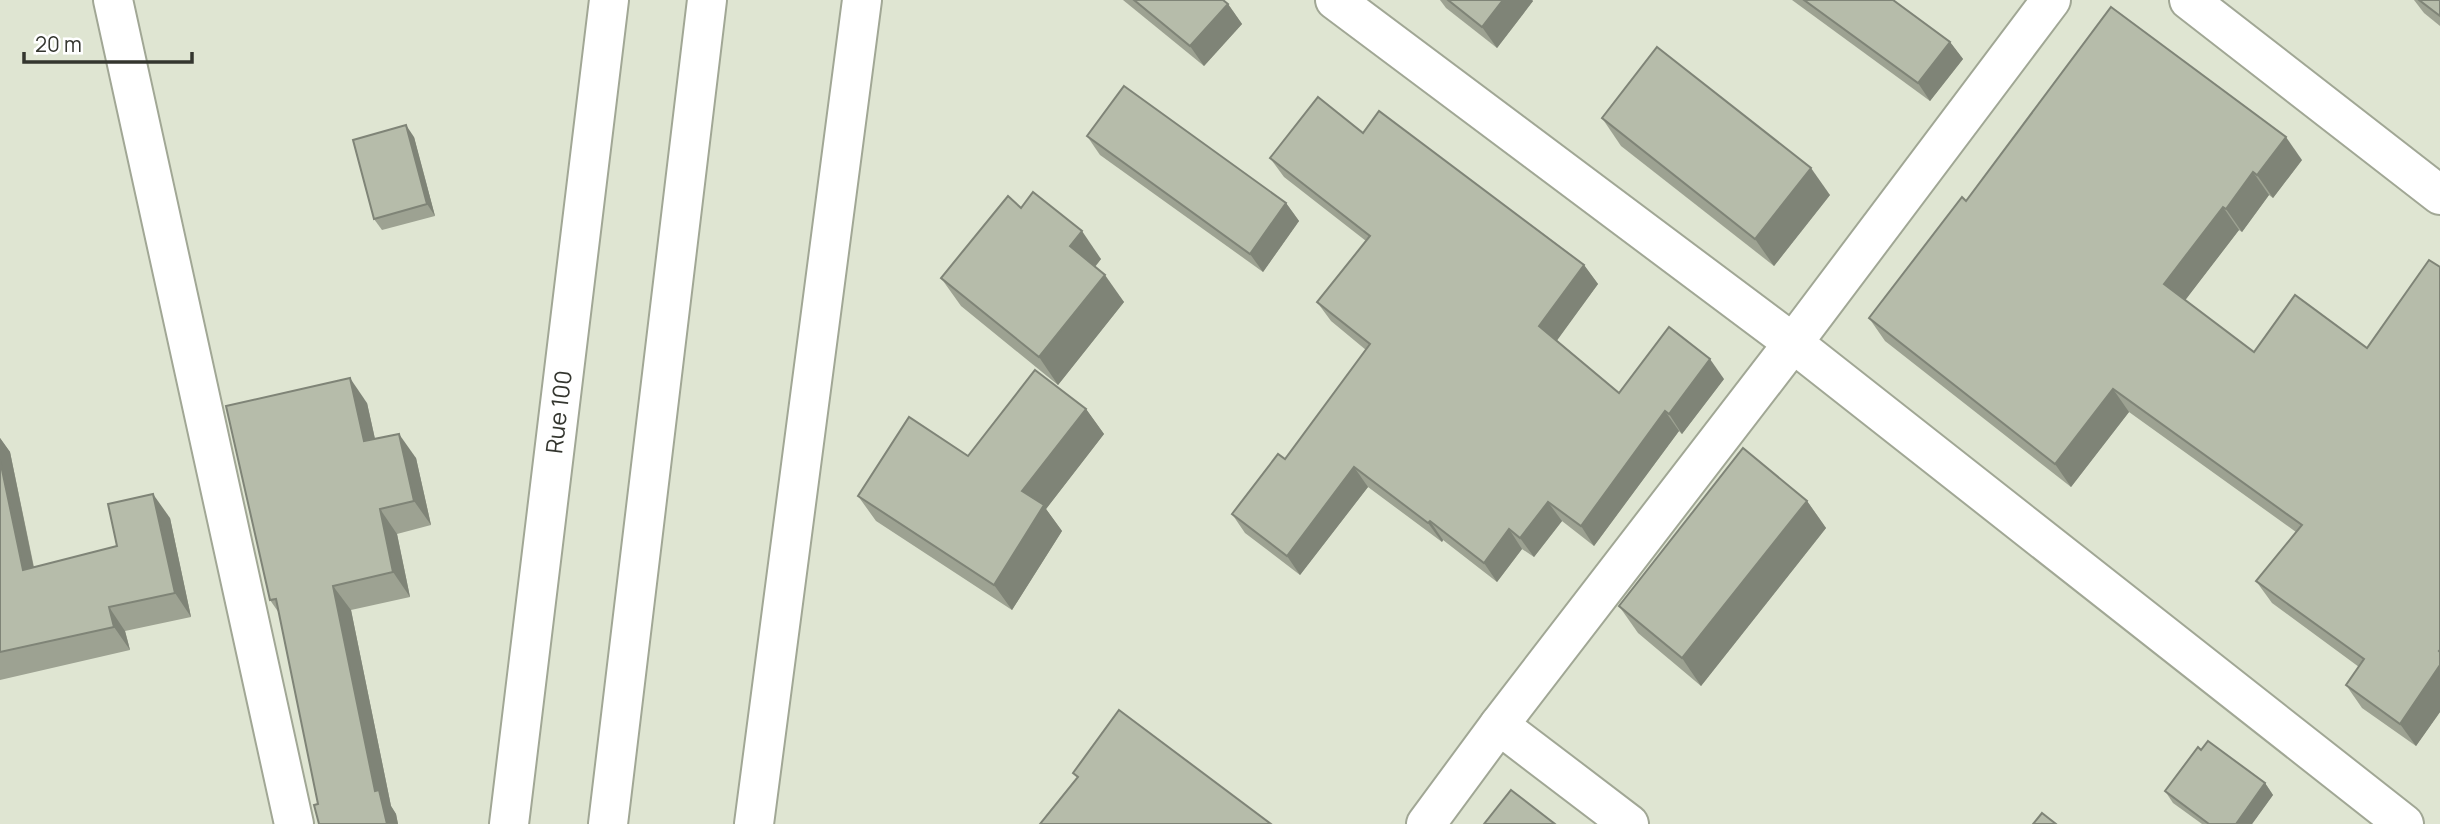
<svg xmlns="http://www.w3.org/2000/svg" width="2440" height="824" viewBox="0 0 2440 824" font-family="Manrope,sans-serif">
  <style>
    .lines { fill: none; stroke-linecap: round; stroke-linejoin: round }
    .street-casing { stroke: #a1a795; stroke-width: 42 }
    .secondary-casing { stroke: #a1a795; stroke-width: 42 }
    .street { stroke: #fff; stroke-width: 38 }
    .secondary { stroke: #fff; stroke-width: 38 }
    .wall { fill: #9da292 }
    .shaded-wall { fill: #7f8477 }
    .building { fill: #b6bcaa; stroke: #7f8477; stroke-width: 2 }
    .labels { text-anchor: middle; stroke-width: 6; stroke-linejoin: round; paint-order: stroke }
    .street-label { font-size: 23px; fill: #34362f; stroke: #fff }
  </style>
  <rect width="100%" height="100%" fill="#dfe5d2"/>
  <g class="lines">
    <g class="street-casing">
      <g id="street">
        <polyline points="113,0 294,824"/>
        <polyline points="2189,0 2440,195"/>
        <polyline points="1499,725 1629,824"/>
        <polyline points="754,824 862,0"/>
        <polyline points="1426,824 1499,725 1793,343 2051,0"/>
      </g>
    </g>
    <g class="secondary-casing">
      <g id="secondary">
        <polyline points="1335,0 1793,343 2404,824"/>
        <path id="s1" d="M509,824L609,0"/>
        <polyline points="608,824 707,0"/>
      </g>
    </g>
    <use href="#street" class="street"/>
    <use href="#secondary" class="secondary"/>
  </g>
  <g class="wall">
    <polygon points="1123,0 1223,0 1228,4 1242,24 1204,66"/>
    <polygon points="1440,0 1532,0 1533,1 1497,48 1446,8"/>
    <polygon points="1792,0 1893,0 1950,42 1963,59 1930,101"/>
    <polygon points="2414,0 2440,0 2440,26 2424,13"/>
    <polygon points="1602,118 1830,195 1774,266 1621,146"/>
    <polygon points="1363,133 1584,265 1598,284 1556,341 1619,393 1724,379 1682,434 1679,431 1594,546 1562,521 1534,557 1522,549 1497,582 1443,540 1442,542 1368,487 1300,575 1245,533 1232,514 1285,459 1366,350 1331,321 1317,302 1366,241 1284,177 1270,158"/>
    <polygon points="1087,136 1286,203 1299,221 1263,272 1100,155"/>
    <polygon points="414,137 435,216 382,230 374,219"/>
    <polygon points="2302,160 2273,198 2269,195 2242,232 2239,230 2185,300 2254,352 2367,348 2440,267 2440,712 2416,746 2362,708 2346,685 2359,667 2272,603 2256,581 2296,532 2129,412 2071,487 1885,341 1869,318 1966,201"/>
    <polygon points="1021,208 1101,259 1095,267 1124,302 1058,385 961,306 941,278"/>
    <polygon points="367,403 375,439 416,458 431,525 397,534 410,597 351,610 391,806 396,814 398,824 319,824 318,804 279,613 270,600"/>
    <polygon points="1086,409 1104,434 1046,509 1062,531 1012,610 876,521 858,496 968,456"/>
    <polygon points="0,438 10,452 34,567 117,546 170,518 191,617 125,631 130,650 0,680"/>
    <polygon points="1807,501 1826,528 1701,686 1638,633 1619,606"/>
    <polygon points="2201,750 2265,783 2273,795 2252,824 2202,824 2173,803 2165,791"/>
  </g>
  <g class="shaded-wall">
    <polygon points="1503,0 1532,0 1533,1 1497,48 1482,27"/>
    <polygon points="1228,4 1242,24 1204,66 1190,46"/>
    <polygon points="1950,42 1963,59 1930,101 1918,83"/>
    <polygon points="406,125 414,137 435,216 427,204"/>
    <polygon points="2286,137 2302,160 2273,198 2257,175"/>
    <polygon points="1811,168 1830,195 1774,266 1755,239"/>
    <polygon points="2253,172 2269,195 2242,232 2226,209"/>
    <polygon points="1286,203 1299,221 1263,272 1250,254"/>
    <polygon points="2223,207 2239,230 2180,307 2164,284"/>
    <polygon points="1082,231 1101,259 1089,274 1070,246"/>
    <polygon points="1584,265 1598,284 1553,346 1539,326"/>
    <polygon points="1105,275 1124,302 1058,385 1039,357"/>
    <polygon points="1710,359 1724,379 1682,434 1669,414"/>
    <polygon points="350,378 367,403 381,466 364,441"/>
    <polygon points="2113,389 2129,412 2071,487 2055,464"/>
    <polygon points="1086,409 1104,434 1046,509 1062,531 1012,610 994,585 1022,491"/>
    <polygon points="1665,411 1679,431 1594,546 1581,526"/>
    <polygon points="399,434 416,458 431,525 414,501"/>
    <polygon points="0,438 10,452 39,594 23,570 0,460"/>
    <polygon points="1354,467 1368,487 1300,575 1287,556"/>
    <polygon points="153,494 170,518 191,617 175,593"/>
    <polygon points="1807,501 1826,528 1701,686 1682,658"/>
    <polygon points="1548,502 1562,521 1534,557 1520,538"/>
    <polygon points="380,509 397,534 410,597 393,572"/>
    <polygon points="1430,521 1443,540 1442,542 1428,523"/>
    <polygon points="1509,529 1522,549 1497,582 1484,563"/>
    <polygon points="333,586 351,610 391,806 396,814 398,824 387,824 375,791"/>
    <polygon points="109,607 125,631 130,650 114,627"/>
    <polygon points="2440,665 2440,712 2416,746 2400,724"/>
    <polygon points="2265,783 2273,795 2252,824 2236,824"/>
  </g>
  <g class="building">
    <polygon points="1134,0 1223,0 1228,4 1190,46"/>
    <polygon points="1448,0 1503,0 1482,27"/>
    <polygon points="1804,0 1893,0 1950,42 1918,83"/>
    <polygon points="2419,0 2440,0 2440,16"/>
    <polygon points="2111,7 2286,137 2257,175 2253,172 2226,209 2223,207 2164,284 2254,352 2295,295 2367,348 2429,260 2440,267 2440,650 2439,651 2440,652 2440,665 2400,724 2346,685 2364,659 2256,581 2302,525 2113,389 2055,464 1869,318 1962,197 1966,201"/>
    <polygon points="1657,47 1811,168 1755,239 1602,118"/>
    <polygon points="1124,86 1286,203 1250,254 1087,136"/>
    <polygon points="1318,97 1363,133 1379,111 1584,265 1539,326 1619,393 1669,327 1710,359 1669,414 1665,411 1581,526 1548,502 1520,538 1509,529 1484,563 1430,521 1428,523 1354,467 1287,556 1232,514 1278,454 1285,459 1370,344 1317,302 1370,236 1270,158"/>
    <polygon points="406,125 427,204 374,219 353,140"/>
    <polygon points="1033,192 1082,231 1070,246 1105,275 1039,357 941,278 1008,196 1021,208"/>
    <polygon points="1035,370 1086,409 1022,491 1044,505 994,585 858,496 909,417 968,456"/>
    <polygon points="350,378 364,441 399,434 414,501 380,509 393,572 333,586 375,791 379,790 387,824 319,824 314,805 318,804 276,599 270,600 226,406"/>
    <polygon points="1743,448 1807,501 1682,658 1619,606"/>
    <polygon points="0,460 23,570 117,546 108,504 153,494 175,593 109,607 114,627 0,652"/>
    <polygon points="1119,710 1271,824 1040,824 1078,777 1073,773"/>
    <polygon points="2208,741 2265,783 2236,824 2209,824 2165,791 2198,747 2201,750"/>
    <polygon points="1511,790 1555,824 1484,824"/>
    <polygon points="2042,813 2056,824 2033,824"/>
  </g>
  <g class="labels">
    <g class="street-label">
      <text dy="8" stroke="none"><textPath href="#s1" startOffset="415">Rue 100</textPath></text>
    </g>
  </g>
  <path d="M24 52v10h168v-10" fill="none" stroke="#34362f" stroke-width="3.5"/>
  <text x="35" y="52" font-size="21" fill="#34362f" stroke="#ffffff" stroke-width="5" paint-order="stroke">20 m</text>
</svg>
